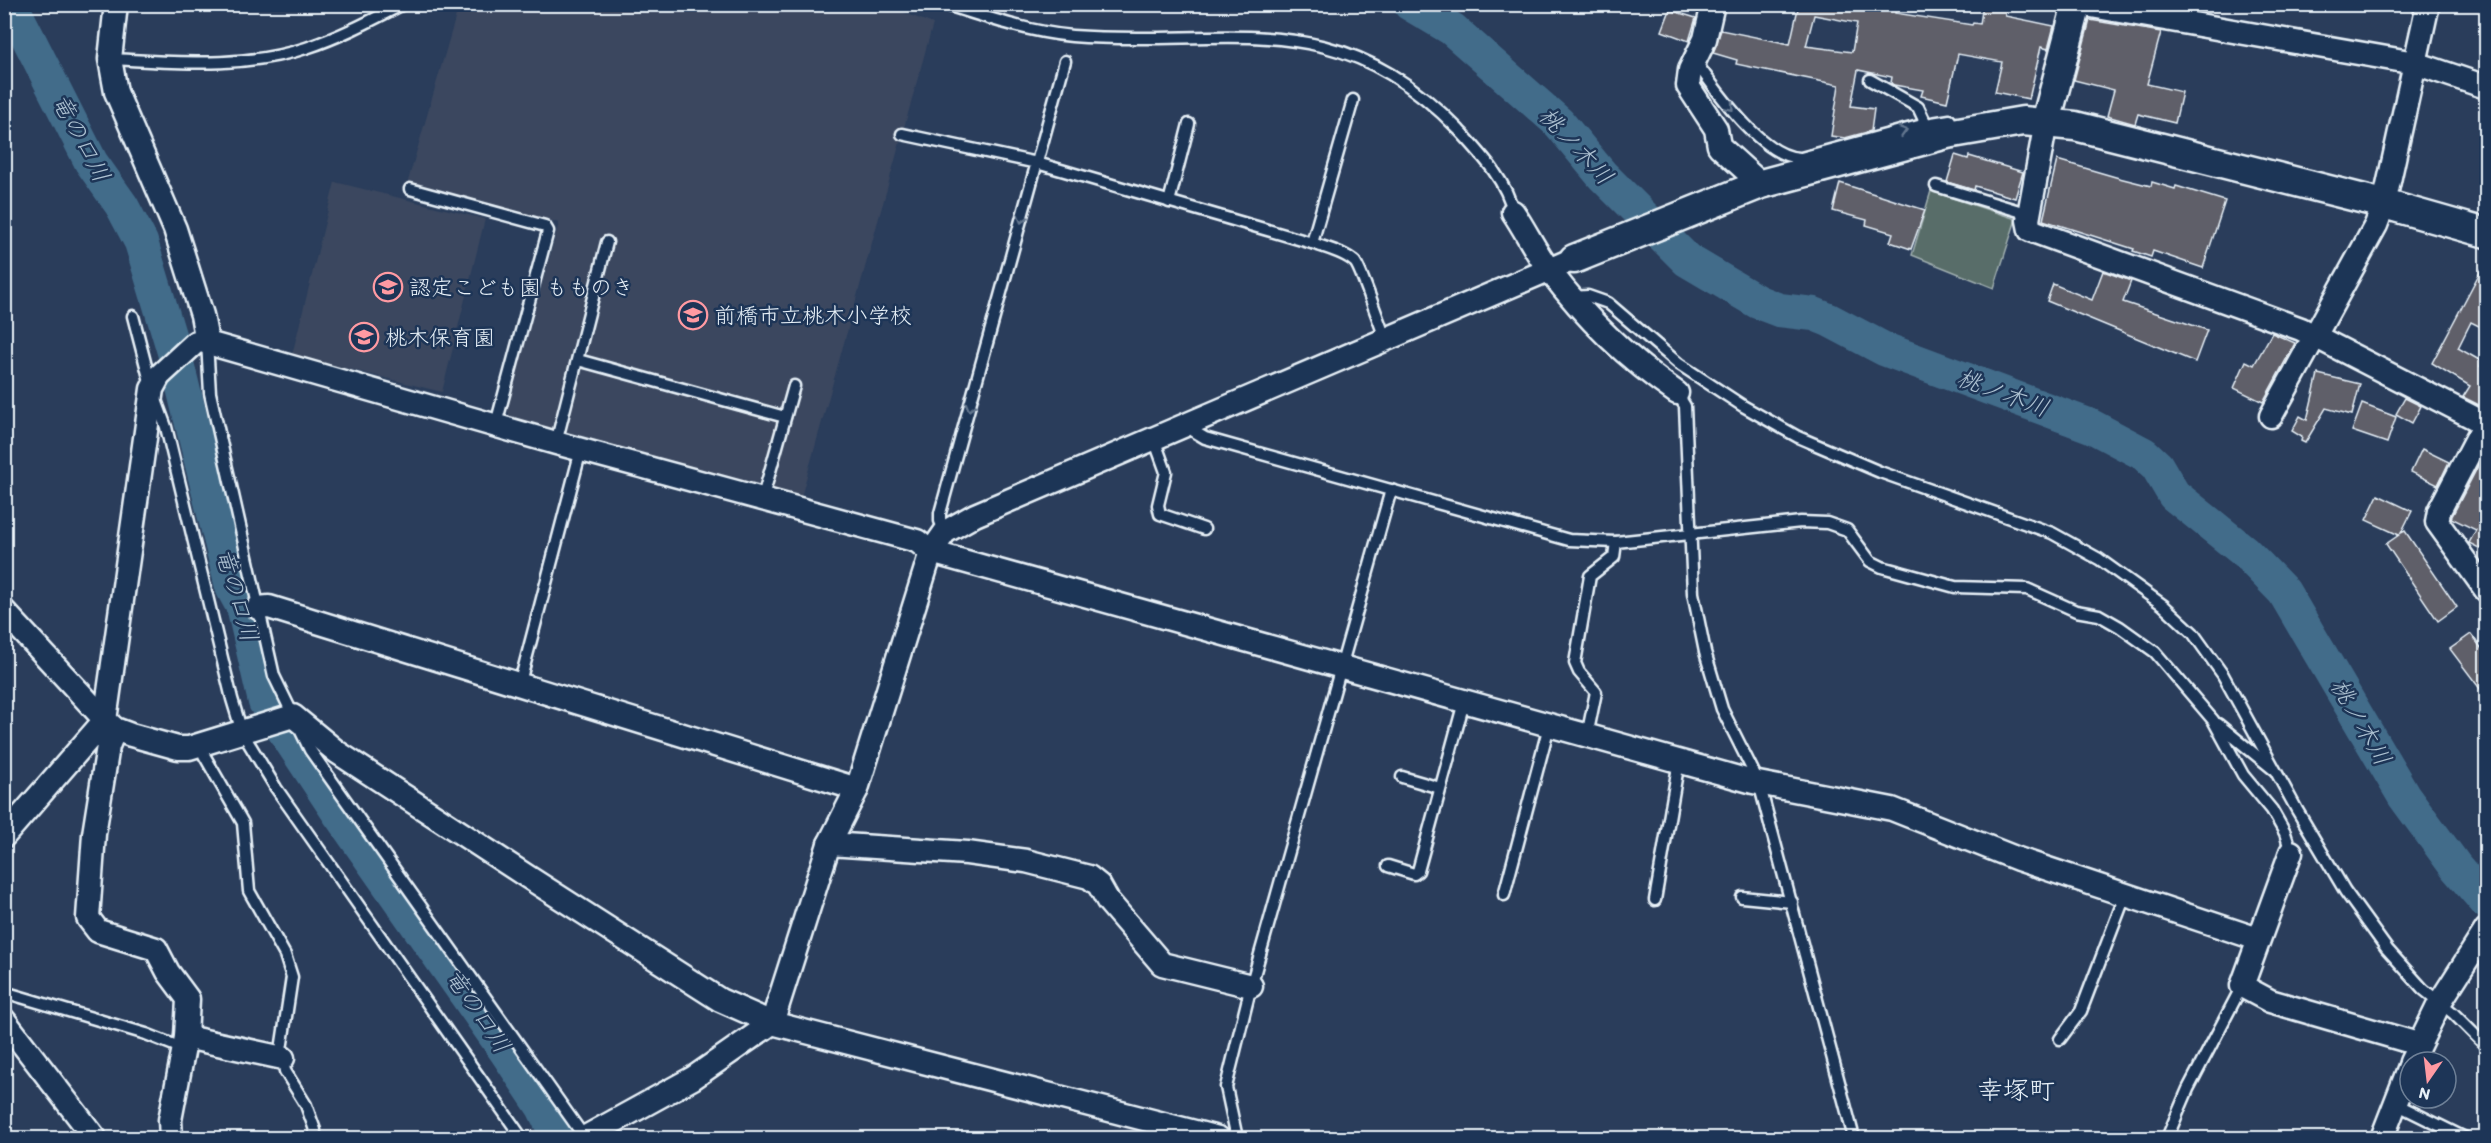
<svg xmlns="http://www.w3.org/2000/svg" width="2491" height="1143" viewBox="0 0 2491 1143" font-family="Itim,'Klee One',sans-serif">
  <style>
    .built { fill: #3a475f }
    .green { fill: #596d69; stroke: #a0afb0; stroke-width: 1.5 }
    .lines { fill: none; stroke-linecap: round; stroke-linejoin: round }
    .river { stroke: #426c8a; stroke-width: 34 }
    .building { fill: #5e5e69; stroke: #e8f1f8; stroke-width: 1.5; fill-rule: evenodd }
    .service-casing { stroke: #e8f1f8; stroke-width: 15 }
    .minor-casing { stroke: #e8f1f8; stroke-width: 27 }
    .tertiary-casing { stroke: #e8f1f8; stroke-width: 33 }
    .service { stroke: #1d3557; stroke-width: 10 }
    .minor { stroke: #1d3557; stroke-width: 22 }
    .tertiary { stroke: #1d3557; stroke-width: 28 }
    .oneway { stroke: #64778f }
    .labels { text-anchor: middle; stroke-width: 5; stroke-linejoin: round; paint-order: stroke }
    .poi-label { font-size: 22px; fill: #e8f1f8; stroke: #1d3557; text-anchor: start }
    .water-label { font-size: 24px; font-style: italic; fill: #aec2d2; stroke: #1d3557 }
    .quarter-label { font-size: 26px; fill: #e8f1f8; stroke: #1d3557 }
  </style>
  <rect width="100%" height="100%" fill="#2a3d5b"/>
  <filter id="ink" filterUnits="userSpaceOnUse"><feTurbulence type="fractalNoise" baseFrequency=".0167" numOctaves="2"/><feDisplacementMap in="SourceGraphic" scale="12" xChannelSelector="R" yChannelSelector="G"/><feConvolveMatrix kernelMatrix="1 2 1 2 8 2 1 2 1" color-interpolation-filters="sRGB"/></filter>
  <g filter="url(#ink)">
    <g class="built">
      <polygon points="882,4 933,24 801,497 510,417 507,408 559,223 408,181 459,5"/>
      <polygon points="335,182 485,219 442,392 292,355"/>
    </g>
    <polygon class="green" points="1931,191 2016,219 1994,288 1912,255"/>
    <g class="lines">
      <g class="river">
        <polyline points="11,4 91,162 122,206 141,242 175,355 232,587 243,607 265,702 340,815 507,1053 543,1107 558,1138"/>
        <polyline points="1410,4 1452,29 1559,123 1602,175 1687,260 1758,302 1779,310 1814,314 1829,320 1884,349 2091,426 2144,454 2157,466 2174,495 2245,552 2284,592 2404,796 2456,867 2486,902"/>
      </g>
    </g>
    <g class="building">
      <path d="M1799,4H1844L1872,9L1873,4H1883L1897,7L1895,13L1972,25L1973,23L1980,24L1983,4H2007L2005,16L2054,26L2048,49L2041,47L2029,99L1995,92L2002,62L1958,54L1947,102L1921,96L1923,90L1894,85L1891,83L1892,77L1858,70L1851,106L1874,109L1871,131L1845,138L1831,136L1839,85L1736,64L1737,60L1713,53L1721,30L1790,44ZM1814,15L1857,23L1852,52L1806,46Z"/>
      <polygon points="1670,10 1696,18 1689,41 1662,31"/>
      <polygon points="2090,20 2161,32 2147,84 2182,92 2175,123 2138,114 2135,124 2107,116 2114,90 2074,80"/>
      <polygon points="1955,155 1968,159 1969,156 2023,172 2015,198 1975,186 1974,190 1947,182"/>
      <polygon points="2057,160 2119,178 2151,186 2152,182 2175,189 2176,186 2225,201 2203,268 2153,251 2151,257 2133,251 2134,249 2043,220"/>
      <polygon points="1840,183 1925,210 1911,249 1890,242 1893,233 1866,225 1867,220 1833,211"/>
      <polygon points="2487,259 2487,330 2471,322 2458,348 2481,361 2480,367 2487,356 2487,409 2463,397 2470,386 2432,363"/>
      <polygon points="2103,271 2131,281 2123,302 2207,330 2195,362 2047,301 2053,284 2092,300"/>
      <polygon points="2272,333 2295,343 2263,402 2234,388 2246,361 2254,365"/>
      <polygon points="2318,374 2360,384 2352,415 2326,408 2305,443 2301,441 2302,437 2292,431 2300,416 2307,420"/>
      <polygon points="2405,398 2421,406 2412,423 2396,414"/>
      <polygon points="2362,404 2396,417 2387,443 2352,431"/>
      <polygon points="2422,449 2449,462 2438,485 2411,472"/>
      <polygon points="2487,449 2487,552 2469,543 2476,530 2451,518"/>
      <polygon points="2378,495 2412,511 2401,533 2405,531 2457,607 2438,621 2386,544 2399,535 2366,520"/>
      <polygon points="2471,634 2487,656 2487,698 2450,649"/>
    </g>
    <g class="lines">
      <g class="service-casing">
        <g id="service">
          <path d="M944,4C985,17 1029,32 1072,36C1229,48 1334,0 1459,130C1480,153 1507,181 1513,212"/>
          <path d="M110,59C175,62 243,69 306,48C340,37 372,20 403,4"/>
          <path d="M1695,61C1716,90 1763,159 1801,158L1926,124L1950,120"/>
          <polyline points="1870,80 1918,107 1926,124"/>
          <polyline points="4,125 5,125"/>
          <path d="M902,134L1037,163L1312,243C1326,248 1344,252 1355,262C1361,268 1380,326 1386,340"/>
          <polyline points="1936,186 2029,214"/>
          <polyline points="410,189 545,226 548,231 496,424"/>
          <polyline points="1169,202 1189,124"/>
          <polyline points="1312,243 1353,100"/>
          <polyline points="1572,297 1588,296 1608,303 1679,364 1743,406 1798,437 1880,472 2052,533 2099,559 2163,605 2193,633 2223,675 2297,810 2345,891 2387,949 2423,989 2453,1013 2486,1046"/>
          <polyline points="133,316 152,389 166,427 232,699 242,732 276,788 522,1138"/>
          <polyline points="207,342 210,393 274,676 310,750 585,1138"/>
          <polyline points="578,360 785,417"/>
          <polyline points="1677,393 1685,406 1693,593 1705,652 1722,709 1759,783 1854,1138"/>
          <polyline points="1190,424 1195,432 1205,438 1569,540 1616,542 1801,522 1827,523 1847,530 1870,561 1882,567 1955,587 2027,589 2076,611 2099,615 2120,627 2155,652 2213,720 2243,775 2272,810 2285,833 2291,852"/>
          <polyline points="1154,439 1166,472 1158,505 1160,514 1204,529"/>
          <polyline points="556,443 607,242"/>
          <polyline points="762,500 794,386"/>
          <polyline points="945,532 940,521 940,513 1065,61"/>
          <polyline points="519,686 581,450"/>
          <polyline points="2218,724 2273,769"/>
          <polyline points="1587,736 1596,692 1579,672 1575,663 1590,576 1614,557 1616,542"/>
          <polyline points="201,744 204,755 243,823 249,891 285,955 292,977 281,1050 285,1071 306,1105 315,1130 314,1138"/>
          <polyline points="1402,777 1440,788"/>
          <polyline points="1388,866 1414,874 1418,871 1464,702"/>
          <polyline points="1504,895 1549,726"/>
          <polyline points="1742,897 1792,902"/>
          <polyline points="1655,900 1679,761"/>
          <polyline points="4,992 146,1034 184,1049"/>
          <polyline points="2060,1039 2081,1011 2125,896"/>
          <polyline points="2396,1104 2465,1138"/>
          <polyline points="1237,1138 1226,1087 1251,986 1391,490"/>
          <polyline points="2167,1138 2188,1089 2242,986"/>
        </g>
      </g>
      <g class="minor-casing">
        <g id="minor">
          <polyline points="116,4 110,59 116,92 175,229 202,315 207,341"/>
          <polyline points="1713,4 1705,39 1690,70 1688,86 1716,129 1719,146 1761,184"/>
          <polyline points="2080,4 2415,63 2486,87"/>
          <polyline points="2046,122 2028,220 2030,230 2301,329 2486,424"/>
          <path d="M1513,212C1526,231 1536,253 1550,271C1586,319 1628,359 1677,393"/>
          <polyline points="2271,416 2376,225 2384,204 2428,4"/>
          <polyline points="2485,423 2439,511 2437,522 2486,590"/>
          <polyline points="258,608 269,607 857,789"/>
          <polyline points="4,611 105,720 115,729 131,735 178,748 189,748 293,716 337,752 528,877 720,1000 772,1023 1218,1138"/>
          <polyline points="115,729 108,746 94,834 88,918 98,931 156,949 168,972 188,999 186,1037 170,1120 171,1138"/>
          <polyline points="4,836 105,720 152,389 159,376 196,342 201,341 556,443 917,541 931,552 1753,782 1892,809 2018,859 2258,939"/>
          <polyline points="829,844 967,853 1026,861 1089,877 1099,885 1108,901 1162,964 1251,986"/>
          <polyline points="2291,852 2242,986 2270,1001 2418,1044"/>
          <polyline points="4,1020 95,1138"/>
          <polyline points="186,1037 283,1058"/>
          <polyline points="2411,1062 2440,1002 2486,930"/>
          <polyline points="584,1138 693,1078 772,1023 829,844 857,789 931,552 945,532 975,515 1574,259"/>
          <polyline points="2382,1138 2410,1066"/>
        </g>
      </g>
      <g class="tertiary-casing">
        <g id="tertiary">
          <polyline points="2046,122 2077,4"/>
          <polyline points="1574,259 1761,184 1947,134 2023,121 2075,126 2384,204 2486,233"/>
        </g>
      </g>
      <use href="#service" class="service"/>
      <use href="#minor" class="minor"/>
      <use href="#tertiary" class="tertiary"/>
    </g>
    <defs><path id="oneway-chevron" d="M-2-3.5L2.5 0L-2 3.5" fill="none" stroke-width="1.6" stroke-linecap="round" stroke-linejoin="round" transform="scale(1.5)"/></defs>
    <g class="oneway">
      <use href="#oneway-chevron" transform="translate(1730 107) rotate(49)"/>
      <use href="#oneway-chevron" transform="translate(1903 131) rotate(-16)"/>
      <use href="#oneway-chevron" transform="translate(1022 219) rotate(105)"/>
      <use href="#oneway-chevron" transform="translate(970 407) rotate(105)"/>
    </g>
  </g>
  <defs>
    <g id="school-ring" transform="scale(1.5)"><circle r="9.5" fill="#1d3557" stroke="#ff9aa2" stroke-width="1.5"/><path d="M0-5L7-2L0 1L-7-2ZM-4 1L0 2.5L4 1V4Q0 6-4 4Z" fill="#ff9aa2"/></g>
  </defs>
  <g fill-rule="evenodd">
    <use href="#school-ring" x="388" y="287"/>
    <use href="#school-ring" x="693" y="315"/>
    <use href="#school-ring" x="364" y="337"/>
  </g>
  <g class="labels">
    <g class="poi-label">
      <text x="409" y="295">認定こども園 もものき</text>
      <text x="714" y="323">前橋市立桃木小学校</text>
      <text x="385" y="345">桃木保育園</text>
    </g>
    <g class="water-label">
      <text transform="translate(81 138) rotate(62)" y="8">竜の口川</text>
      <text transform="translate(1576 146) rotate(47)" y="8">桃ノ木川</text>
      <text transform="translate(2003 393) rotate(20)" y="8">桃ノ木川</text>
      <text transform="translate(237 595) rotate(74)" y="8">竜の口川</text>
      <text transform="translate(2361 722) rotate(60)" y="8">桃ノ木川</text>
      <text transform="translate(478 1011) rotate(56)" y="8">竜の口川</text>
    </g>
    <g class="quarter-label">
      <text x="2016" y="1099">幸塚町</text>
    </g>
  </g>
  <rect width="2491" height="1143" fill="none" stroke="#1d3557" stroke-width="24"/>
  <rect x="12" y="12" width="2467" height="1119" fill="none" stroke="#e8f1f8" stroke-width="2" filter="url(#ink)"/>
  <g transform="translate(2428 1080) rotate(194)"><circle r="28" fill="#1d3557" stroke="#6e8097" stroke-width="1.5"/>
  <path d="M0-4.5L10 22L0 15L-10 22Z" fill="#ff9aa2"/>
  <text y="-9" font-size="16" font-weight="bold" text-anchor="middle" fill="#e8f1f8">N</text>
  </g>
</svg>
